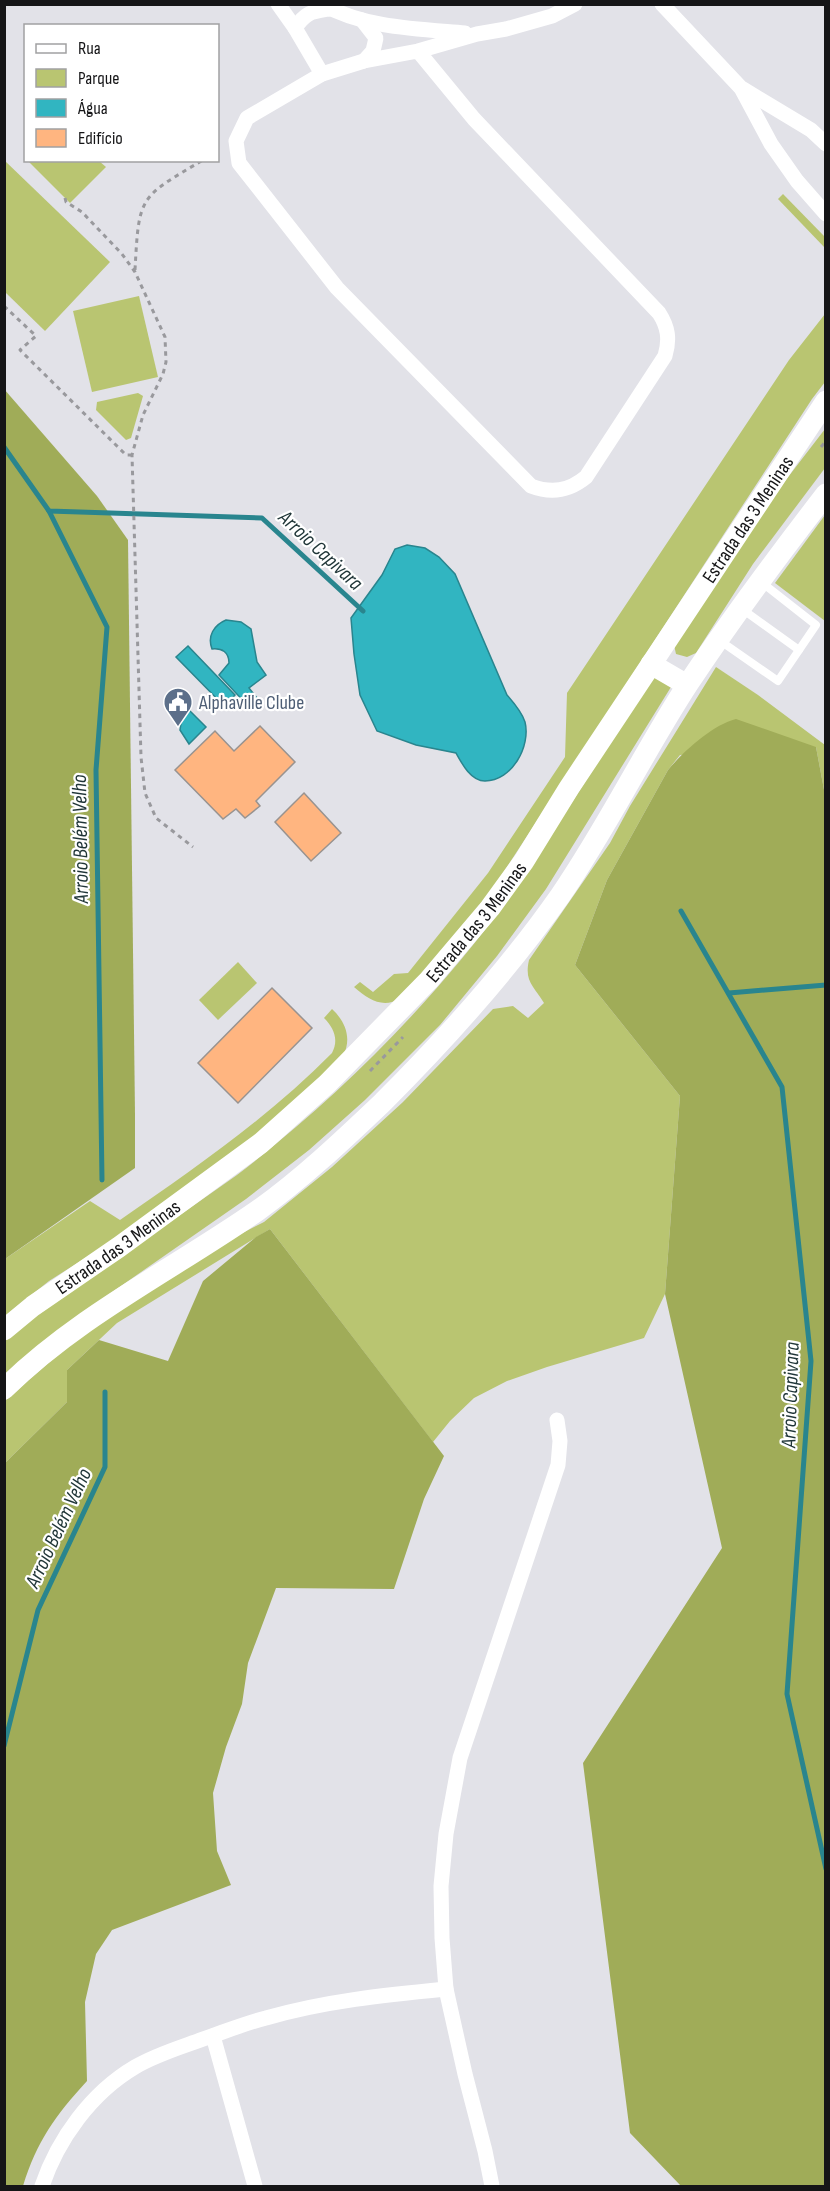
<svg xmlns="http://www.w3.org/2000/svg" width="830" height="2191" viewBox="0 0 830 2191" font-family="'Sofia Sans Condensed',sans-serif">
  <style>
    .green { fill: #b9c571 }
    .forest { fill: #a0ac58 }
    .water { fill: #31b5c1; stroke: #29858e; stroke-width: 1.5 }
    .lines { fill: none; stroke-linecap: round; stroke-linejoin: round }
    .stream { stroke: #29858e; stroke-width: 5 }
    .building { fill: #ffb580; stroke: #989390; stroke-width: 1.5 }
    .path { stroke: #99999d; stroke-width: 3; stroke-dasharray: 4.5 4.5; stroke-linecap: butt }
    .service { stroke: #fff; stroke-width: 8 }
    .minor { stroke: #fff; stroke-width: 15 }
    .secondary { stroke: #fff; stroke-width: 21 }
    .labels { text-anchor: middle; stroke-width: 4.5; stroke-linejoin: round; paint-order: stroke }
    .street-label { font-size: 20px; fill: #151517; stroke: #fff }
    .service-label { font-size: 20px; fill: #4e5e75; stroke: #fff; text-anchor: start }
    .water-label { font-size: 21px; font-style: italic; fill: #1f3537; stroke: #fff }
  </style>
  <rect width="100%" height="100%" fill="#e2e2e8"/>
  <g class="green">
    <polygon points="4,160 110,262 45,331 5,292"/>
    <polygon points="28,161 99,161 106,167 70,203"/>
    <polygon points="783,194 825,237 825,248 778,199"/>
    <polygon points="139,296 158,377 92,392 73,311"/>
    <path d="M825,314V382L812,399L503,873L485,899L401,998C383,1009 369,1000 354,987L360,982L373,992L394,974L408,973L488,873L565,757L567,693L789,360Z"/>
    <polygon points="138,393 143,396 131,438 126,440 96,410 97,402"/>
    <polygon points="825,429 825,468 753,564 696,653 687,657 676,654 674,645 785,481"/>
    <polygon points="825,515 825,621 775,583"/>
    <path d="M716,667L758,695L825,745V795L816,747L680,755L668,770L607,880L575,965L680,1096L665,1294L644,1338L547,1367L507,1381L474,1398L450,1421L433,1442L270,1229L117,1323L67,1370V1402L5,1463V1401L62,1351L96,1326L221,1244L264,1222L332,1167L403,1102L493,1009L513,1006L528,1018L544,1003C534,986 524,982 529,960L610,843L630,806Z"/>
    <path d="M652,676L671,687L546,889L497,956L440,1025L365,1100L309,1150L246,1199L75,1318L5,1377L4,1342L29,1321L237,1175C341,1095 435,1000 512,894C527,874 539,853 552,833C586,781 619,729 652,676Z"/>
    <polygon points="238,962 257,983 218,1020 199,1000"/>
    <path d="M332,1009C346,1022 352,1039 343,1056L269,1126L131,1229L49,1281L5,1316V1259L90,1201L120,1220C194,1169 269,1117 332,1053C339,1040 334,1028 324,1018Z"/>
  </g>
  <g class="forest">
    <polygon points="4,389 97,496 128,540 135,1114 135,1168 5,1259"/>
    <path d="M736,719L816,747L825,795V2186H681L630,2133L583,1763L722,1548L665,1294L680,1096L575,965L607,880L668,770C683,752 712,725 736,719Z"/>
    <path d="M270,1229L444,1456L424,1499L394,1589L276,1588L248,1663L242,1704L226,1747L213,1793L217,1851L231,1885L112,1930L96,1954L85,2002L87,2081C55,2116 37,2141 23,2186H5V1463L67,1402V1370L99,1340L168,1361L203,1281L256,1237Z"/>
  </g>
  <g class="water">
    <path d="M407,545L425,548L439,557L455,574L507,695C514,703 522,712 525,722C531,746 512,781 485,781C471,781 462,764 456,753L416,745L377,731L360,695L354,654L351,618L382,575L395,549Z"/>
    <path d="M226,620L241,622L251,629L257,662L266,675L249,688L257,698L249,707L219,675L229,663C229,652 222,648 212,649C207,636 214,625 226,620Z"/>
    <polygon points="188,646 235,695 224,706 176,657"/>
    <polygon points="189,710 206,727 189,744 180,730 182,717"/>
  </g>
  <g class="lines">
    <g class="stream">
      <polyline points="4,447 49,511 262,518 363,611"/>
      <polyline points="49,511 107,627 96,770 102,1180"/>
      <polyline points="681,911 782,1087 811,1361 787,1694 826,1869"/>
      <polyline points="729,993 826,985"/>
      <polyline points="4,1746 38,1610 105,1467 105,1392"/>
    </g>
  </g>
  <g class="building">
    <polygon points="260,726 295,762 256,801 260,806 245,818 236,809 223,819 175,770 215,731 234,751"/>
    <polygon points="304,793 341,833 311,861 275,822"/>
    <polygon points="272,988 312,1028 238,1103 198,1063"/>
  </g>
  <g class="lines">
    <g class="path">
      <polyline points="65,198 66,202 82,212 122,254 135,272 165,337 166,362 163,374 143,415 132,455 141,757 145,793 156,818 193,847"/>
      <path d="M135,270C139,195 139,198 203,160"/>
      <polyline points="4,306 36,336 20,350 126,455 132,455"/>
      <polyline points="821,447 826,441"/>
      <polyline points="370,1071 403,1037"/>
    </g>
    <g class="service">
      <polyline points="742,609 799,650"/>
      <polyline points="719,640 778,681 816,625 761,582"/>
    </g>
    <g class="minor">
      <polyline points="278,4 295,28 322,74"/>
      <path d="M322,4C364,28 417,29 465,33"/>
      <polyline points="662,4 741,88 771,144 797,181 826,214"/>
      <polyline points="362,20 376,38 373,51 364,61"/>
      <path d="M295,28C306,12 311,12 329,9"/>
      <path d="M418,51L474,119L659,313C668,327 670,339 665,356L586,477C569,491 552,494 531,486L337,288L239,163L236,141L247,118L322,74L364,61L418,51L477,34L506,29L552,16L575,4"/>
      <polyline points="743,89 811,130 826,144"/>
      <polyline points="213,2036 255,2186"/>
      <path d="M42,2186C58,2139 91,2093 135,2067C157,2054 182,2047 206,2038C226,2031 246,2023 266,2018C325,2001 385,1995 446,1989"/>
      <polyline points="492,2186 485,2151 465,2074 446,1989 442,1938 441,1886 446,1834 460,1758 558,1465 560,1441 557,1420"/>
    </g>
    <g class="secondary">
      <polyline points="651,664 687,685"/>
      <path id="s1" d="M4,1330L33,1306L119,1247L261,1143L327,1084L429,980L490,908L524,861L569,788L826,401"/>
      <path d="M4,1389C78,1316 172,1270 257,1211C302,1179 343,1140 383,1102C447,1038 508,970 560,896C607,828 643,753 688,684C731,619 778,556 826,494"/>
    </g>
  </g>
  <defs>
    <g id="civic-pin" transform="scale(1.5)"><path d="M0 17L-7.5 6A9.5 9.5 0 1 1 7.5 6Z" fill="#5c6f8a" stroke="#fff"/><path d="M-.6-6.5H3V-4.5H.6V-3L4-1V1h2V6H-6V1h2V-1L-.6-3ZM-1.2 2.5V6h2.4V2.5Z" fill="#fff"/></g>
  </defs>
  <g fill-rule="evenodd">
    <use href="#civic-pin" x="178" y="702"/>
  </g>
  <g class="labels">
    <g class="street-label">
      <text dy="7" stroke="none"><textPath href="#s1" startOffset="1113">Estrada das 3 Meninas</textPath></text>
      <text dy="7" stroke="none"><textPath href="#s1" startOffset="627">Estrada das 3 Meninas</textPath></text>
      <text dy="7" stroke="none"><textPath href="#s1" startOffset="141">Estrada das 3 Meninas</textPath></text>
    </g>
    <g class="service-label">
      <text x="199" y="709">Alphaville Clube</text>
    </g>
    <g class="water-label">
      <text transform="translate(321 550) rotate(43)" y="7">Arroio Capivara</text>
      <text transform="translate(80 839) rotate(-91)" y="7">Arroio Belém Velho</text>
      <text transform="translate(790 1395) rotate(-88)" y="7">Arroio Capivara</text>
      <text transform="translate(58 1528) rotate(-65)" y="7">Arroio Belém Velho</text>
    </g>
  </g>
  <rect width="830" height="2191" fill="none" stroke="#151517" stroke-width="12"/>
  <rect x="24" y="24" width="195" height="138" fill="#ffffff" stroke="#a1a1a2" stroke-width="1.5"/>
  <rect x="36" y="44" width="30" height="9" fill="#ffffff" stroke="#a1a1a2" stroke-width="1.5"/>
  <text x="78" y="54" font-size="18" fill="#151517">Rua</text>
  <rect x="36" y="69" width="30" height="18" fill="#b9c571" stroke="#a1a1a2" stroke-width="1.5"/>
  <text x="78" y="84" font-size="18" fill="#151517">Parque</text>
  <rect x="36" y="99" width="30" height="18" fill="#31b5c1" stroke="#a1a1a2" stroke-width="1.5"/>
  <text x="78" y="114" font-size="18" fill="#151517">Água</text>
  <rect x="36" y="129" width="30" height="18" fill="#ffb580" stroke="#a1a1a2" stroke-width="1.5"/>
  <text x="78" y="144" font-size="18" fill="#151517">Edifício</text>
</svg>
